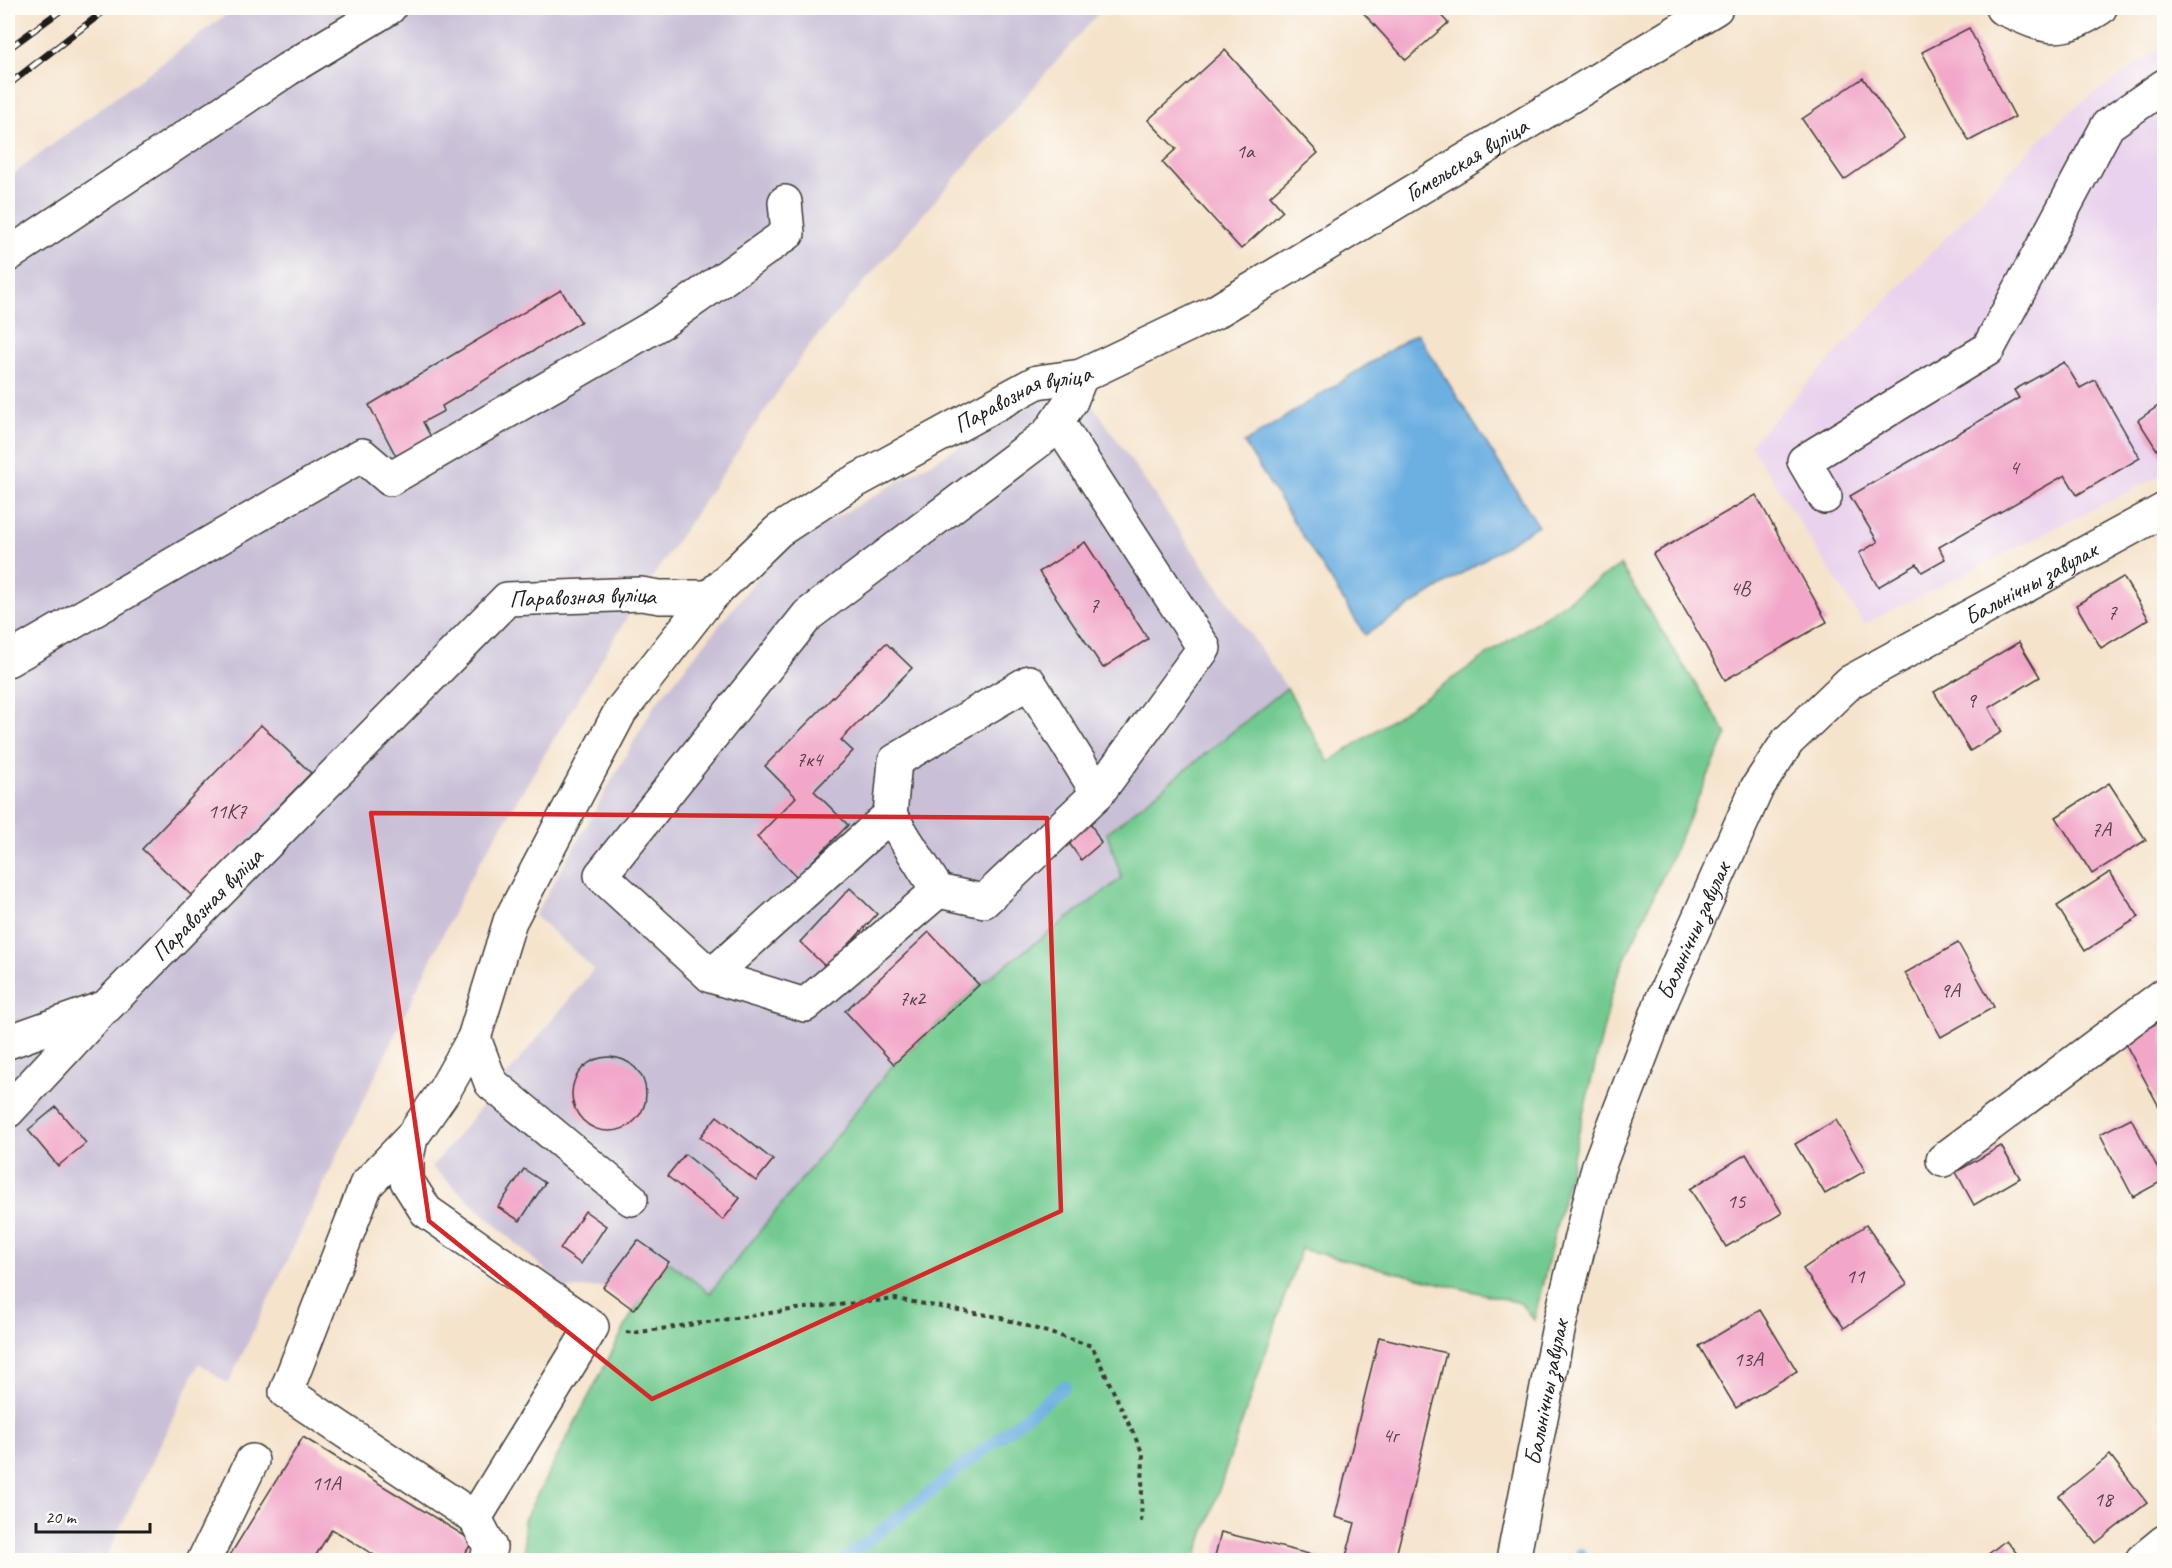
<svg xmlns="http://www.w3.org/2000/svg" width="2172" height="1568" viewBox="0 0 2172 1568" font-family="Caveat,sans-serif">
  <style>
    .built { fill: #e9d2ed }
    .industrial { fill: #c9bfd7 }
    .green { fill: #72ca90; stroke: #477356; stroke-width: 1.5 }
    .water { fill: #6cafe1; stroke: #44667e; stroke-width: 1.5 }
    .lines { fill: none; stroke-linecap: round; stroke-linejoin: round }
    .stream { stroke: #6cafe1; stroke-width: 12 }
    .building { fill: #f2a7c9 }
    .minor-casing { stroke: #3d3a36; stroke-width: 36 }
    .path { stroke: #3d3a36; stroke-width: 4; stroke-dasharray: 4.5 4.5; stroke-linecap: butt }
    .minor { stroke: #fff; stroke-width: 33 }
    .rail-casing { stroke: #1c1c1c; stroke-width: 7 }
    .rail { stroke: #fdfcf7; stroke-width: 4.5; stroke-dasharray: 14; stroke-linecap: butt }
    .marked { fill: none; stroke: #d62828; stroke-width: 4.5; stroke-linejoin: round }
    .labels { text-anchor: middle; stroke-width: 4.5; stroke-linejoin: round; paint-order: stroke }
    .number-label { font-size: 21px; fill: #523f47 }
    .street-label { font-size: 24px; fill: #1c1c1c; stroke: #fdfcf7 }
  </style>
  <rect width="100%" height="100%" fill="#fdfcf7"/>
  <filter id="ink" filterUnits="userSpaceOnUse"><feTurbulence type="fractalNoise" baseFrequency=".0167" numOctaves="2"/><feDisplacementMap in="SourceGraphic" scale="12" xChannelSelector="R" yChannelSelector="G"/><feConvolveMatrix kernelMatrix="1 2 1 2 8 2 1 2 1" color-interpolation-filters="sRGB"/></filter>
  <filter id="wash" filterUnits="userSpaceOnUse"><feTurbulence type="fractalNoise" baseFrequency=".008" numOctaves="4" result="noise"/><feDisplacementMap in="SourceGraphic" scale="24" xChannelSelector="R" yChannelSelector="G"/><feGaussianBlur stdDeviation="1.35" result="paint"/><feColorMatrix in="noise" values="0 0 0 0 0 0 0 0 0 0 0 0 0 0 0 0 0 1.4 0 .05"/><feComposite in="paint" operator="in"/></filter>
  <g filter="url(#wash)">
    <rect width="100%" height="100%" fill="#f5e3cb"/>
    <polygon class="built" points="2164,46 2164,474 1864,624 1750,444 2028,151 2074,108"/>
    <g class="industrial">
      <polygon points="235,8 1103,8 810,344 641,594 468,882 228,1384 199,1363 105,1560 8,1560 8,178"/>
      <polygon points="1046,397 1093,405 1287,688 1107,832 1122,878 979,985 821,1157 709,1294 669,1262 634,1310 603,1287 566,1289 432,1167 594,969 535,916 654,706 781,549"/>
    </g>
    <polygon class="green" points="1620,565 1727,734 1615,981 1534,1320 1520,1303 1301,1249 1195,1560 525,1560 524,1520 634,1310 669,1262 710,1293 894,1064 979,985 1122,878 1107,833 1287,688 1329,762"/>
    <polygon class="water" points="1417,333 1538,525 1365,635 1244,443"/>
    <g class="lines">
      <g class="stream">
        <polyline points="844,1560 1065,1386"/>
        <polyline points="1580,1560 1581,1554"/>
      </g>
    </g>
    <g id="blocks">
      <g class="building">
        <polygon points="1359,8 1434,8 1448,23 1406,60"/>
        <polygon points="1969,28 2015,117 1969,141 1922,52"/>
        <polygon points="1225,50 1318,153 1270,196 1283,211 1241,249 1162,162 1176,149 1148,120"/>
        <polygon points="1863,78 1904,138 1844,180 1802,119"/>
        <polygon points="2164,284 2164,302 2161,296"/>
        <polygon points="561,290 581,322 442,406 444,411 423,422 431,437 396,456 369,405"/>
        <polygon points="2064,362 2080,388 2095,380 2140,458 2077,495 2065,475 1939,547 1945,559 1922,572 1917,564 1878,587 1859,553 1878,542 1850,496 2019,398 2014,390"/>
        <polygon points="2164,402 2164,461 2138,420"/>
        <polygon points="1756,495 1827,622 1725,680 1653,554"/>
        <polygon points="1085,542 1148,639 1103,668 1039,572"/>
        <polygon points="2123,577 2149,619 2101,648 2076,605"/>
        <polygon points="2019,642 2040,677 1989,708 2002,732 1970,751 1934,692"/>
        <polygon points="886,643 912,668 841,740 853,751 814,791 848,825 797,877 757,837 796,797 765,766"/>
        <polygon points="261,725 311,773 192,896 142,849"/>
        <polygon points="2109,783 2146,840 2092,874 2056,817"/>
        <polygon points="1088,818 1101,843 1081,860 1064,836"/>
        <polygon points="2110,872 2139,917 2085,951 2057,906"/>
        <polygon points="850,888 877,914 827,968 800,942"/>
        <polygon points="929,932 979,985 894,1064 845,1011"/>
        <polygon points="1958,943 1994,1007 1941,1037 1905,973"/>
        <polygon points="2164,1019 2164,1113 2163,1114 2124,1041"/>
        <circle cx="609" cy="1094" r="37"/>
        <polygon points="56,1107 86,1143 58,1166 28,1130"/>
        <polygon points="717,1116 773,1160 756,1181 700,1137"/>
        <polygon points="2131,1118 2164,1180 2133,1197 2100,1134"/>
        <polygon points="1836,1120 1865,1171 1825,1194 1795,1144"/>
        <polygon points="2001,1146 2020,1178 1974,1205 1956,1172"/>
        <polygon points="685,1154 740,1198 723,1220 667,1176"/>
        <polygon points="1746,1154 1782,1213 1726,1247 1690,1189"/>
        <polygon points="524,1169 545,1183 520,1221 498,1207"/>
        <polygon points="585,1211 606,1226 581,1264 560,1249"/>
        <polygon points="1866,1225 1907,1284 1844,1328 1803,1269"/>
        <polygon points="638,1240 669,1262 634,1310 603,1287"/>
        <polygon points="1760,1310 1797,1371 1736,1408 1699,1346"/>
        <polygon points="1379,1337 1446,1353 1395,1560 1345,1560 1355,1523 1335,1517"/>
        <polygon points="2164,1409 2164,1421 2159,1413"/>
        <polygon points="303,1437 473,1541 461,1560 382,1560 332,1529 313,1560 227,1560"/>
        <polygon points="2110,1455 2147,1503 2096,1543 2059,1496"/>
        <polygon points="1221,1532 1333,1560 1214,1560"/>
        <polygon points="2006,1540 2022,1560 1981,1560"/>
      </g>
    </g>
  </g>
  <g filter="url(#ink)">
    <use href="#blocks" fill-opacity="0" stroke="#3d3a36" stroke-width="1.5"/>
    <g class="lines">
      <g class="minor-casing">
        <g id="minor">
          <path d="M2002,8C2047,27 2056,36 2100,8"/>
          <polyline points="8,255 288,69 389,8"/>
          <polyline points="1057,421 1204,648 1098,793"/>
          <polyline points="1825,497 1804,461 1988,349 2108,125 2164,86"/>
          <polyline points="8,660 362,455 390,479 662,322 788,233 785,202"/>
          <polyline points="890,815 895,761 1029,682 1098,793 984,901 938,891"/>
          <polyline points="711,976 805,1005 938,891 890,815 711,976 601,875 808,615 1048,434 1071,401 1081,376"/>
          <polyline points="474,1038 491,1083 631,1199"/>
          <path id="s1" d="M8,1042L106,1007L507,599L641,594L660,597H710L778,531L845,487L1037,382L1081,376L1215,312L1716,8"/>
          <polyline points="8,1111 100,1012"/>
          <polyline points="411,1138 407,1157 407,1181 426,1211 592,1327 475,1518 286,1392 366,1185 411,1138 444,1091 474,1038 510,921 620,712 710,597"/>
          <polyline points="1943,1160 2164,995"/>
          <polyline points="475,1518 490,1547 487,1560"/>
          <polyline points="204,1560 252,1461"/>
          <path id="s2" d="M1513,1560L1559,1326L1598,1168L1663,998L1757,788L1788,741L1850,682L2164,510"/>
          <polyline points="2142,1560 2164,1542"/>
        </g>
      </g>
      <polyline class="path" points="626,1332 633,1333 797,1309 896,1299 998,1317 1092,1346 1143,1454 1141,1525"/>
      <use href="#minor" class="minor"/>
      <g class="rail-casing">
        <g id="rail">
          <polyline points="8,49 64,8"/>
          <polyline points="8,85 108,8"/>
        </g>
      </g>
      <use href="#rail" class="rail"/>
    </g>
  </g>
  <path class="marked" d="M371,813L1047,818L1061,1211L652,1399L429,1221Z"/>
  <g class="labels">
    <g class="number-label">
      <text x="1245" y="158">1а</text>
      <text x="2014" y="474">4</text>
      <text x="1740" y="595">4В</text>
      <text x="1094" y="612">7</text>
      <text x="2112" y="619">7</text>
      <text x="1971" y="707">9</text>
      <text x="809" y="766">7к4</text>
      <text x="227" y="818">11К7</text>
      <text x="2101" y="836">7А</text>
      <text x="1950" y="997">9А</text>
      <text x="912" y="1005">7к2</text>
      <text x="1736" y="1208">15</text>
      <text x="1855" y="1283">11</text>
      <text x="1748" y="1366">13А</text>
      <text x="1390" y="1442">4г</text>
      <text x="326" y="1490">11А</text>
      <text x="2103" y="1506">18</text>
    </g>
    <g class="street-label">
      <text dy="8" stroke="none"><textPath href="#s1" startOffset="1760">Гомельская вуліца</textPath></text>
      <text dy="8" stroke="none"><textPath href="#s1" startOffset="1254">Паравозная вуліца</textPath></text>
      <text dy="8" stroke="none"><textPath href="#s2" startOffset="1161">Бальнічны завулак</textPath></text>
      <text dy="8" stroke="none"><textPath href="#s1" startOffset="752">Паравозная вуліца</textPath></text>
      <text dy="8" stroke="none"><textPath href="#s1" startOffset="248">Паравозная вуліца</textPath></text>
      <text dy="8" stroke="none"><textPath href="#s2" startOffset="657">Бальнічны завулак</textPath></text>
      <text dy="8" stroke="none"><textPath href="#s2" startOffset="171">Бальнічны завулак</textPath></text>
    </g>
  </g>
  <rect width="2172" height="1568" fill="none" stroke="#fdfcf7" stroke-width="30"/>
  <path d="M36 1523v9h114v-9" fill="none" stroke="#1c1c1c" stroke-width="3"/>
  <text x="45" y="1523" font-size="18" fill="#1c1c1c" stroke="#fdfcf7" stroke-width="4.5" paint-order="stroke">20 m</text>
</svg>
